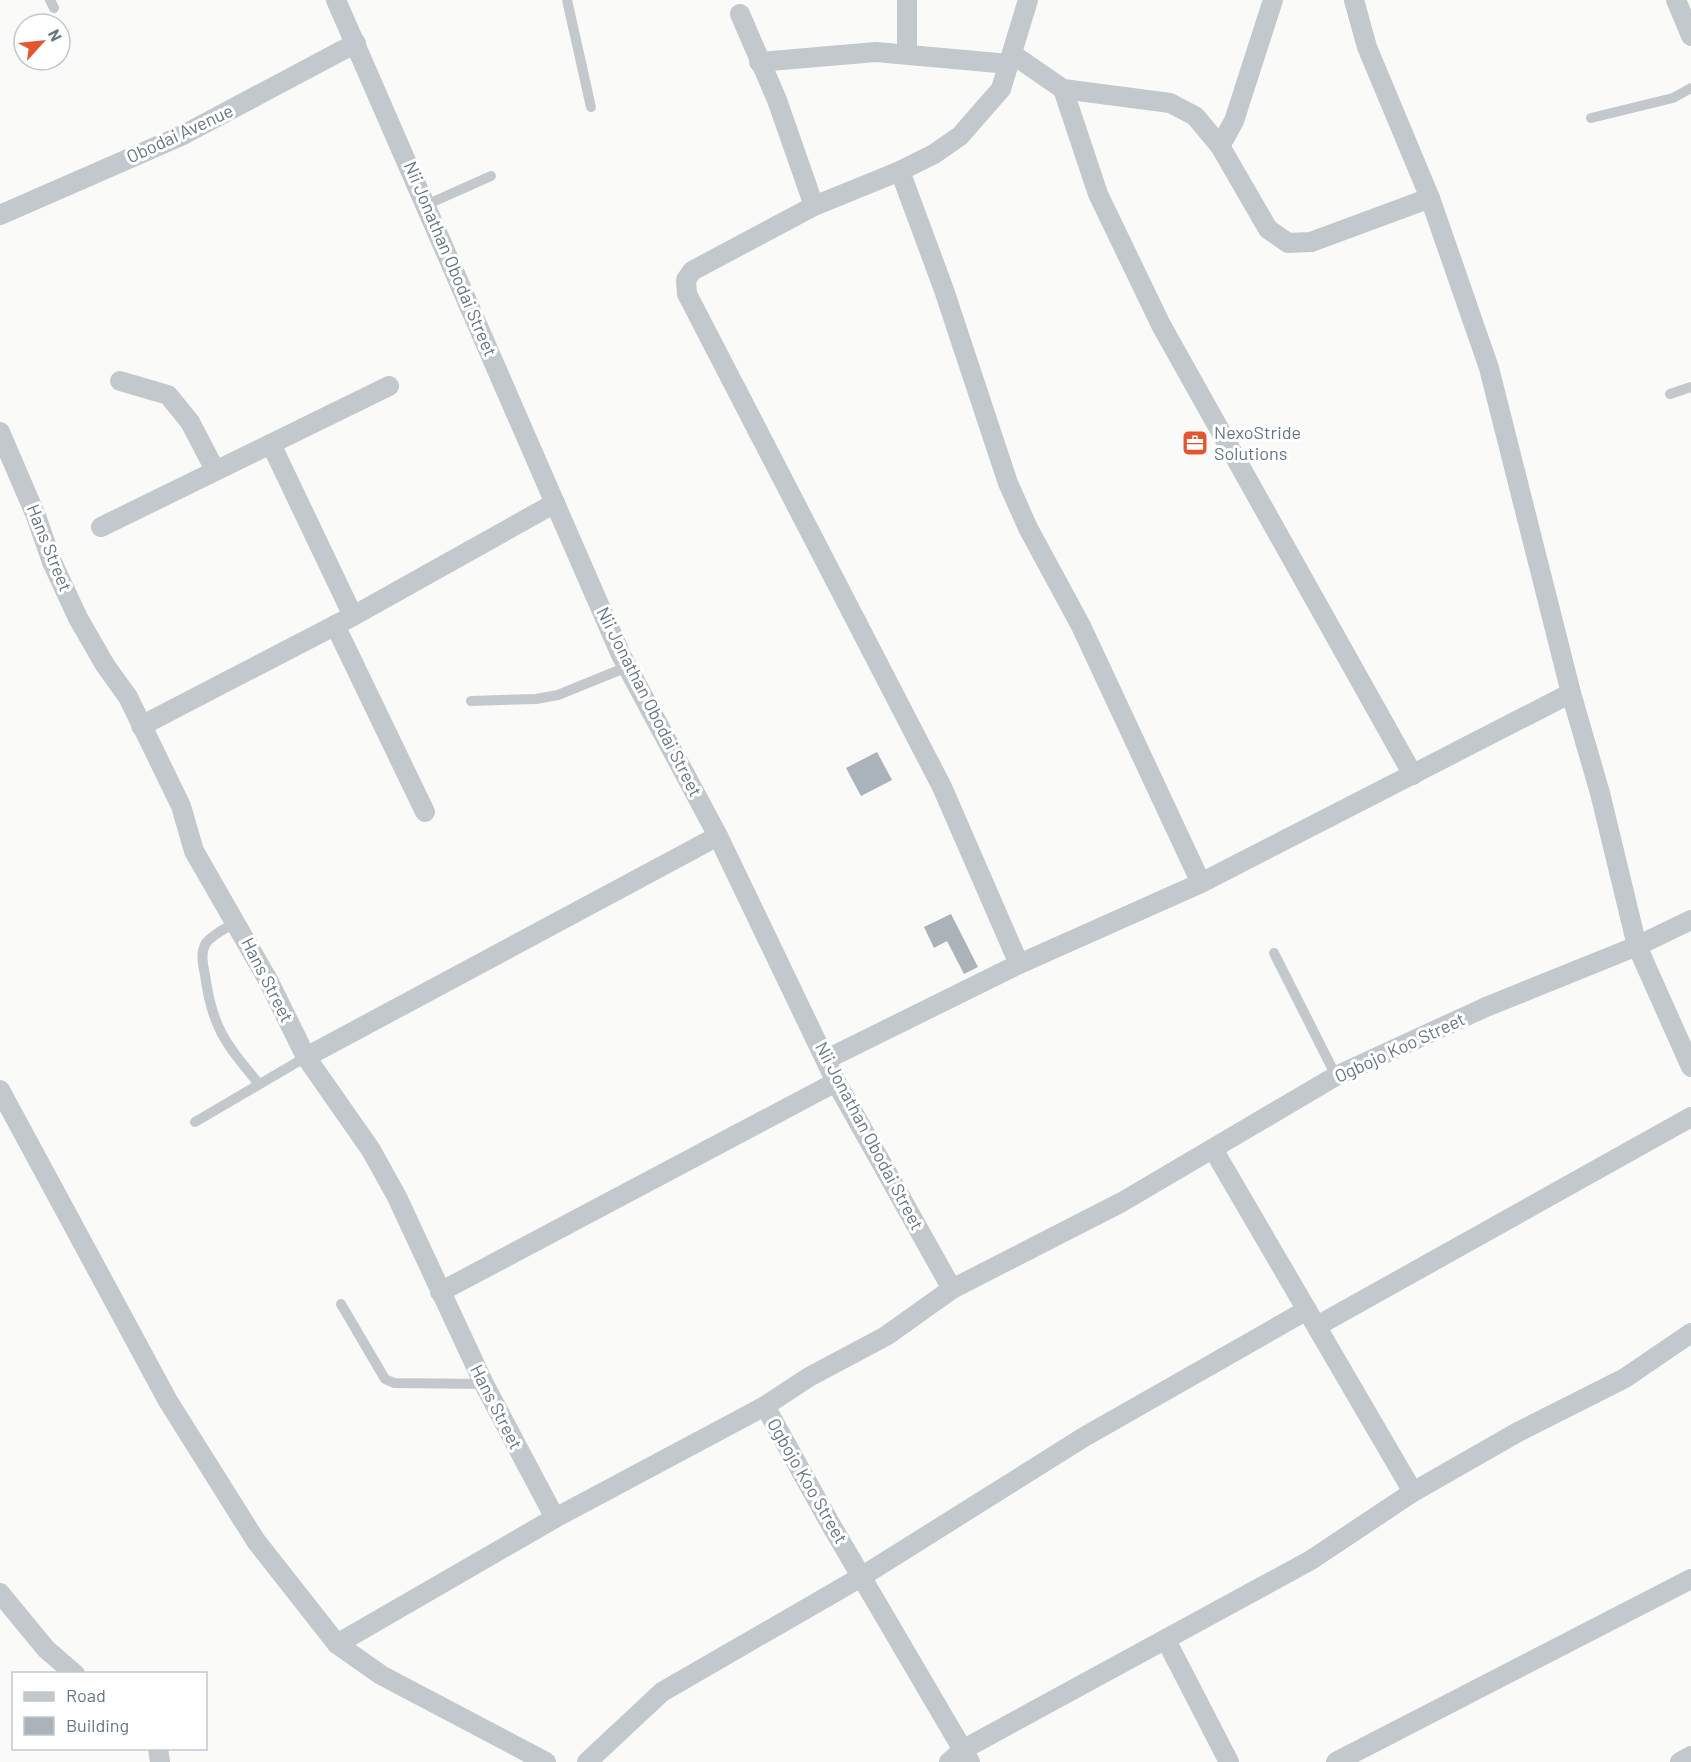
<svg xmlns="http://www.w3.org/2000/svg" width="1691" height="1762" viewBox="0 0 1691 1762" font-family="Barlow,sans-serif">
  <style>
    .building { fill: #aab3b9 }
    .lines { fill: none; stroke-linecap: round; stroke-linejoin: round }
    .service { stroke: #c3c8cc; stroke-width: 10 }
    .minor { stroke: #c3c8cc; stroke-width: 20 }
    .labels { text-anchor: middle; stroke-width: 6; stroke-linejoin: round; paint-order: stroke }
    .street-label { font-size: 18px; fill: #657683; stroke: #fff }
    .poi-label { font-size: 18px; fill: #657683; stroke: #fff; text-anchor: start }
  </style>
  <rect width="100%" height="100%" fill="#fafaf8"/>
  <g class="building">
    <polygon points="877,752 892,780 861,796 846,768"/>
    <polygon points="951,914 978,967 964,974 947,941 934,948 924,927"/>
  </g>
  <g class="lines">
    <g class="service">
      <polyline points="50,0 54,8"/>
      <polyline points="567,0 591,107"/>
      <polyline points="1591,118 1673,98 1691,88"/>
      <polyline points="426,205 491,176"/>
      <polyline points="1670,394 1691,387"/>
      <polyline points="471,701 536,699 558,695 627,667"/>
      <path d="M236,922C226,928 213,934 206,943C200,953 203,964 205,975C212,1028 226,1044 259,1084"/>
      <polyline points="1274,953 1336,1076"/>
      <polyline points="195,1122 306,1057"/>
      <polyline points="341,1304 385,1379 394,1383 484,1384"/>
    </g>
    <g class="minor">
      <polyline points="336,0 621,655 718,836 836,1082 952,1289"/>
      <polyline points="1354,0 1367,47 1430,198 1489,368 1571,693 1600,793 1637,946 1691,1067"/>
      <polyline points="1676,0 1691,36"/>
      <polyline points="740,14 777,100 814,206"/>
      <polyline points="907,53 907,0"/>
      <polyline points="1012,54 1063,89 1098,194 1161,325 1413,775"/>
      <polyline points="759,62 876,52 1009,64"/>
      <polyline points="1063,89 1170,103 1195,116 1220,146 1268,229 1288,243 1311,242 1430,198"/>
      <polyline points="1220,146 1234,121 1273,0"/>
      <polyline points="900,171 944,290 1008,483 1028,528 1081,626 1201,883"/>
      <polyline points="0,215 183,135 356,43"/>
      <polyline points="120,381 168,395 190,422 215,470"/>
      <polyline points="0,432 36,516 52,562 78,618 105,665 128,697 181,806 194,851 268,980 306,1057 371,1150 397,1197 484,1384 555,1518"/>
      <polyline points="271,444 353,616"/>
      <polyline points="101,527 389,386"/>
      <polyline points="335,625 425,812"/>
      <polyline points="141,726 353,616 555,503"/>
      <polyline points="1019,964 942,787 687,294 686,280 692,271 814,206 900,171 934,154 960,136 1001,89 1028,0"/>
      <polyline points="306,1057 718,836"/>
      <polyline points="827,1059 1019,964 1201,883 1571,693"/>
      <polyline points="0,1090 168,1401 256,1541 337,1644 381,1675 546,1762"/>
      <polyline points="1213,1149 1413,1492"/>
      <polyline points="440,1292 836,1082"/>
      <polyline points="1317,1326 1691,1117"/>
      <polyline points="765,1406 831,1525 970,1762"/>
      <polyline points="0,1593 46,1649 75,1674"/>
      <polyline points="1166,1640 1229,1762"/>
      <polyline points="337,1644 555,1518 765,1406 809,1377 886,1336 952,1289 1122,1202 1336,1076 1486,1007 1637,946 1691,920"/>
      <polyline points="158,1748 160,1762"/>
      <polyline points="587,1762 662,1692 861,1577 1084,1437 1307,1310"/>
      <polyline points="949,1762 964,1749 1311,1560 1413,1492 1518,1432 1625,1378 1691,1333"/>
      <polyline points="1336,1762 1691,1579"/>
      <polyline points="1680,1762 1691,1756"/>
    </g>
  </g>
  <defs>
    <g id="office-square" transform="scale(1.35)"><rect x="-9" y="-9" width="18" height="18" rx="4" fill="#e4572e" stroke="#fff"/><path d="M-6-3h4V-5.5h4V-3h4V5H-6ZM-1-4.5V-3h2v-1.5ZM-6 0V1H6V0Z" fill="#fff"/></g>
  </defs>
  <g fill-rule="evenodd">
    <use href="#office-square" x="1195" y="443"/>
  </g>
  <g class="labels">
    <g class="street-label">
      <text transform="translate(180 134) rotate(-25)" y="6">Obodai Avenue</text>
      <text transform="translate(450 259) rotate(67)" y="6">Nii Jonathan Obodai Street</text>
      <text transform="translate(49 548) rotate(68)" y="6">Hans Street</text>
      <text transform="translate(649 702) rotate(63)" y="6">Nii Jonathan Obodai Street</text>
      <text transform="translate(267 980) rotate(63)" y="6">Hans Street</text>
      <text transform="translate(1400 1048) rotate(-25)" y="6">Ogbojo Koo Street</text>
      <text transform="translate(869 1136) rotate(62)" y="6">Nii Jonathan Obodai Street</text>
      <text transform="translate(496 1407) rotate(63)" y="6">Hans Street</text>
      <text transform="translate(807 1481) rotate(60)" y="6">Ogbojo Koo Street</text>
    </g>
    <g class="poi-label">
      <text x="1214" y="439">NexoStride<tspan x="1214" dy="21">Solutions</tspan></text>
    </g>
  </g>
  <rect x="12" y="1672" width="195" height="78" fill="#ffffff" stroke="#c1c8cd" stroke-width="1.5"/>
  <rect x="24" y="1692" width="30" height="9" fill="#c3c8cc" stroke="#c1c8cd" stroke-width="1.5"/>
  <text x="66" y="1702" font-size="18" fill="#657683">Road</text>
  <rect x="24" y="1717" width="30" height="18" fill="#aab3b9" stroke="#c1c8cd" stroke-width="1.5"/>
  <text x="66" y="1732" font-size="18" fill="#657683">Building</text>
  <g transform="translate(42 42) rotate(63)"><circle r="28" fill="#ffffff" stroke="#c1c8cd" stroke-width="1.5"/>
  <path d="M0-4.5L10 22L0 15L-10 22Z" fill="#e4572e"/>
  <text y="-9" font-size="16" font-weight="bold" text-anchor="middle" fill="#657683">N</text>
  </g>
</svg>
